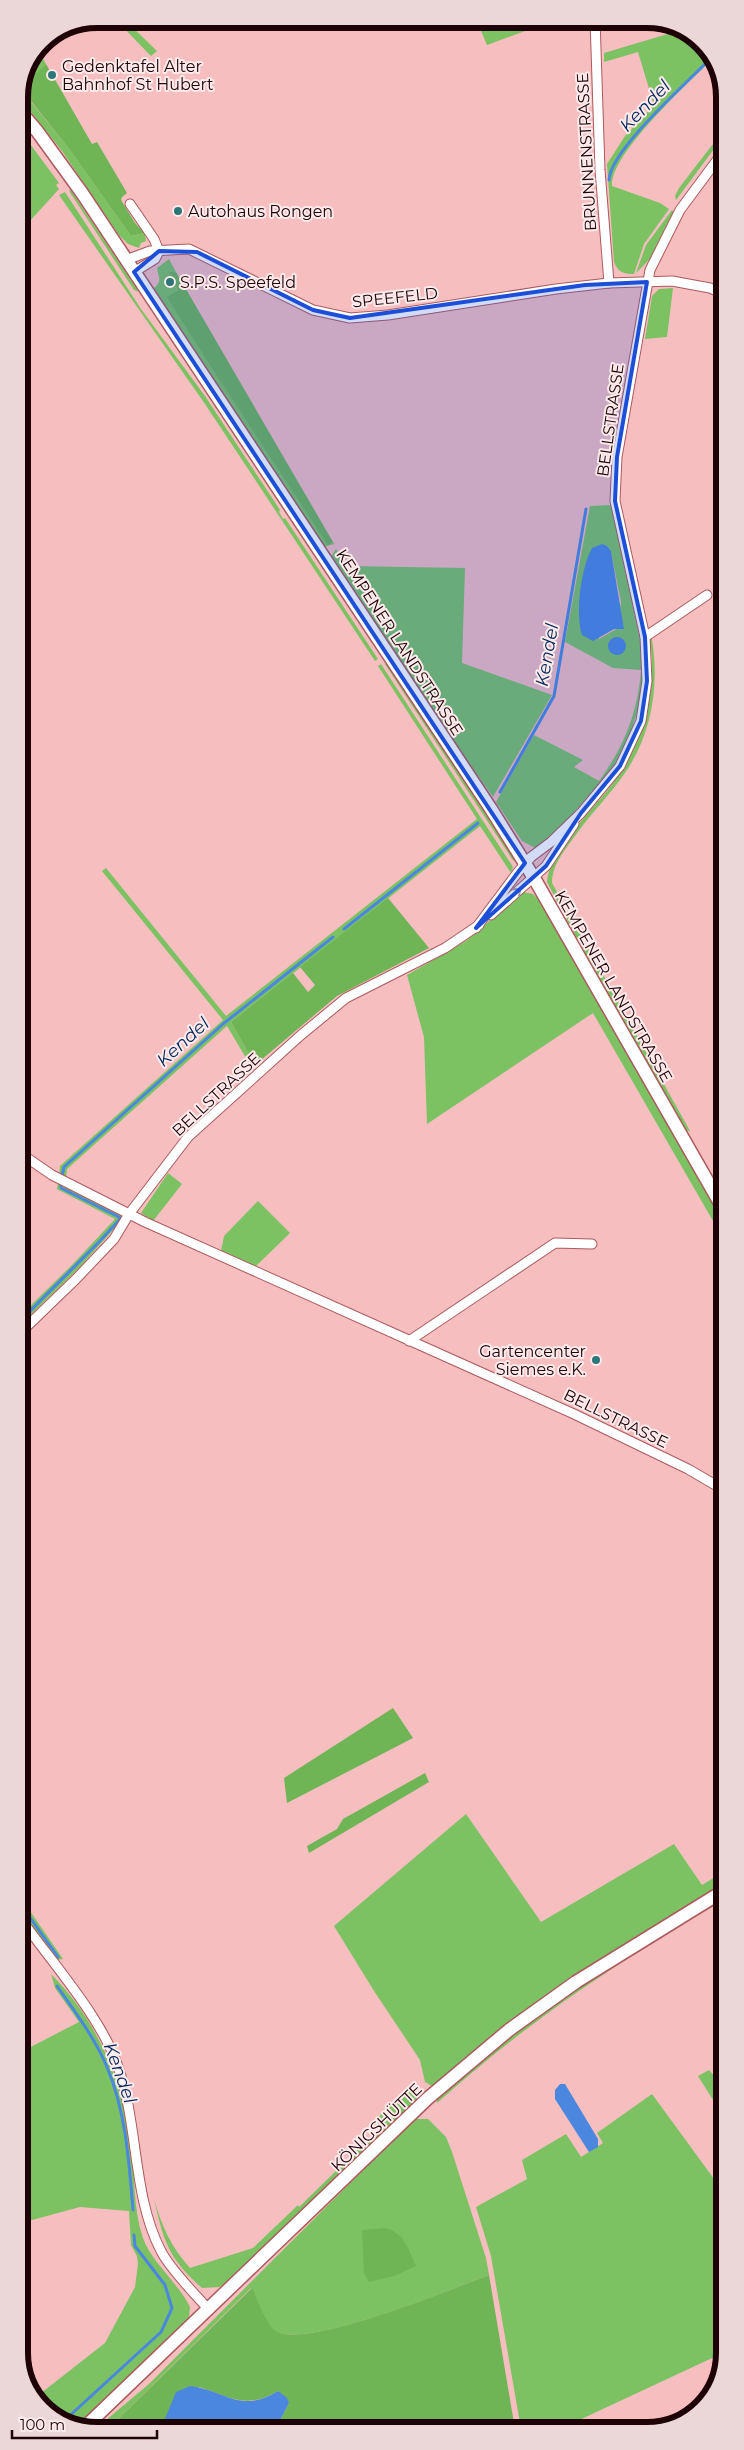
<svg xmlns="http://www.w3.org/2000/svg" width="744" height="2450" viewBox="0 0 744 2450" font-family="Montserrat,sans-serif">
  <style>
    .green { fill: #7cc263; fill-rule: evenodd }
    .forest { fill: #6fb455 }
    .water { fill: #4b87de }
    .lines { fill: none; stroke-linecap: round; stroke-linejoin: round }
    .stream { stroke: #4b87de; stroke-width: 3 }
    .street-casing { stroke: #ac5a5e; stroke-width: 11 }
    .secondary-casing { stroke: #ac5a5e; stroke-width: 15 }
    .street { stroke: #fff; stroke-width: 9 }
    .secondary { stroke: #fff; stroke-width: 12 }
    .oneway { stroke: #a59a9b }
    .marked { fill: #1d4ed8; fill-opacity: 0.2; stroke: #1d4ed8; stroke-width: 4; stroke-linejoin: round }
    .poi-dot { fill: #2c7678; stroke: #fdeaea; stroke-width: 2 }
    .labels { text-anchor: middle; stroke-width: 4; stroke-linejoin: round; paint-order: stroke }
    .poi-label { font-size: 16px; fill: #1f0205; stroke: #fdeaea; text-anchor: start }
    .street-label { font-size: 16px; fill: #1f0205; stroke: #fdeaea }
    .water-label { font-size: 18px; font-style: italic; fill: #00275d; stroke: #fdeaea }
    .rim { fill: none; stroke: #1f0205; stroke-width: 6 }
  </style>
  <rect width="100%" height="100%" fill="#f6bebf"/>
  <g class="green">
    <polygon points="99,19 129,19 131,21 129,24 157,51 151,56 117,21 110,28"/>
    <polygon points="476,19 558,19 487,45"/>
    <path d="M681,30L692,35L697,49L702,43L712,59C688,84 610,154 612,186L660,203L669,209L644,244L634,274C623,274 618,272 614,262L607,164L625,136L654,105L638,52L604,62V53Z"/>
    <polygon points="38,50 46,64 28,85 27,92 32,103 70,150 131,236 145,233 146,241 141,243 139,248 128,244 119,235 62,151 19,97 25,91 24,84"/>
    <polygon points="19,129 59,183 56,185 59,189 19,233"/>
    <polygon points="723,131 723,137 676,200 675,196 679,188"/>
    <polygon points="71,190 78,201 139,292 134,290 69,191"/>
    <polygon points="65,192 141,309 205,396 280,510 279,512 283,519 285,518 378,659 375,661 205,404 59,195"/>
    <polygon points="672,210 674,212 650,259 636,273 646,245"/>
    <path d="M169,259L176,272H168L178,290L168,297L212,369L328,544L333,542L334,544L323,547L155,291L154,288C163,280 158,277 157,268Z"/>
    <polygon points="673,288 667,337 645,339 652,296 659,289"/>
    <path d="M611,505L639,635L644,670L639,706L630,735L611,771L550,839L535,848L522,841L496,802L534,735L583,760L574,767L599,781C624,747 638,712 641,670L613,668L565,642L590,506ZM607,546L611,552L621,602L618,628L599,639Z"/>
    <polygon points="336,549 346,566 465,568 462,663 552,695 493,797 441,724 331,557"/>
    <path d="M651,634C660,681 653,730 627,770C611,794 591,813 575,836C564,851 552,865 552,883L690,1131L683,1130L618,1016L547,882C548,865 559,853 568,839C581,819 597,804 611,786C644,742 659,690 649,636Z"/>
    <polygon points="388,663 513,856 514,862 385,664"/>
    <polygon points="381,664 513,867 511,873 480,826 231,1022 255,1065 252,1068 227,1026 67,1169 66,1179 59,1176 60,1166 223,1020 102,871 106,868 226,1016 477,819 378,666"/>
    <polygon points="523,892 533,894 539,900 724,1220 724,1240 593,1013 427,1124 424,1037 407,975 466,941"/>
    <polygon points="168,1173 182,1184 153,1221 141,1213"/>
    <polygon points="58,1182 120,1213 123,1219 78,1269 20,1325 20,1316 72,1265 115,1219 57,1189"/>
    <polygon points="258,1201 290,1233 255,1267 221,1251 224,1236"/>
    <polygon points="466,1814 541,1922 674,1844 702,1885 725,1871 725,1885 432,2086 425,2082 420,2060 374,1991 334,1926"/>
    <polygon points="21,1898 63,1959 56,1960 21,1911"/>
    <path d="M725,1898V1901C701,1911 678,1928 656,1941C577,1989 505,2042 437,2103V2098L547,2008L615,1963Z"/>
    <path d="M51,1974C97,2020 124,2083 132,2147C135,2177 133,2209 143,2238C150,2260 179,2284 190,2307L189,2317L184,2326L77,2425L45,2412L36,2397L105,2343L135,2287L138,2264L137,2256L131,2245L129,2211L80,2207L21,2223V2052L79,2022L55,1988Z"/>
    <polygon points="709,2070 716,2078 725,2077 725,2119 698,2076"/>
    <path d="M414,2084L420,2097L229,2282L220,2287L202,2288C168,2258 163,2240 154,2198C161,2225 171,2247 190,2268L253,2248L298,2205L299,2207L378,2130L372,2123Z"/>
    <polygon points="652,2094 725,2194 725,2352 560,2429 521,2429 491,2256 476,2207 527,2179 522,2160 566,2134 581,2157 603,2143 597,2133"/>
    <path d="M414,2119H428L446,2137L452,2152L486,2258L489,2275C456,2287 298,2354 272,2329C264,2321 258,2299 251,2288L106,2431H93L149,2384Z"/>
  </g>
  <g class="forest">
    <polygon points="46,64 92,144 97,142 127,193 122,197 121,200 135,223 145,233 131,236 70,150 27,96 30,80"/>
    <polygon points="168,272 176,272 333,542 328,545 212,369 167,297 178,290"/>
    <polygon points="388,898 429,948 337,996 255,1065 231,1022 293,973 308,992 315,985 300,967"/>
    <polygon points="393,1708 413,1738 287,1803 284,1778"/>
    <polygon points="425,1773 429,1782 309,1853 307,1846 337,1829 343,1819"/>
    <path d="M385,2228C405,2233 408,2249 416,2266L394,2276L369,2282L364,2273L362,2230Z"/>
    <path d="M489,2275L515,2429L275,2430L289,2403L278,2391C247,2410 230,2397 199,2387L164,2421L163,2431H106L252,2288C257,2298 265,2321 273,2329C297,2354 456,2287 489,2275Z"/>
  </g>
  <g class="water">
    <path d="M602,544L607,546L611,551L624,629H614L593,641L582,635C575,612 581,569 592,548Z"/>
    <circle cx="617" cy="646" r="9"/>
    <polygon points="560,2084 565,2084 598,2139 598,2147 589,2152 555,2099 555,2090"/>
    <path d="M190,2386C227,2391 240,2414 278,2391L287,2398L289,2403L275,2430L163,2431L164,2421L176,2392Z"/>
  </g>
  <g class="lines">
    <g class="stream">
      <path d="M609,180C610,150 688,82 711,58"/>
      <polyline points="500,792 554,696 586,509"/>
      <polyline points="344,929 478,823"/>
      <polyline points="62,1176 64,1167 223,1024 333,937"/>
      <polyline points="20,1321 99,1242 121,1218 61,1188 61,1184"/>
      <polyline points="21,1905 58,1957"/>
      <path d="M57,1986C75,2012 95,2038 107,2067C126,2112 129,2162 133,2210"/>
      <polyline points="65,2420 161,2332 172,2308 165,2285 135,2246 134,2235"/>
    </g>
    <g class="street-casing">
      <g id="street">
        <polyline points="595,19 600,170 609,283"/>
        <polyline points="130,204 154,239 159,251"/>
        <polyline points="126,260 150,251 189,249 313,310 350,318 388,315 556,289 609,283 672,281 710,288 723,294"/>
        <polyline points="134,272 155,259 159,251"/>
        <polyline points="645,637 707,595"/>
        <polyline points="491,915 546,866 574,824"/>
        <polyline points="476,928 518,872 531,857 551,842 581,813 620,766 641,721 647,681 645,637 615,501 617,457 650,270 680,210 723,152"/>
        <polyline points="20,1153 52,1175 145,1222 574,1414 688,1469 724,1490"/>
        <polyline points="20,1333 76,1279 114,1239 129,1214 188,1137 301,1035 346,998 445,948 479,925"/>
        <polyline points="409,1341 555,1243 592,1244"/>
        <path d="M21,1919C51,1961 100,2016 117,2064C139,2124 132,2196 161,2251C170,2269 195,2294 209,2310"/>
      </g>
    </g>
    <g class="secondary-casing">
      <g id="secondary">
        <polyline points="19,110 37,131 82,193 491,809 534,878 724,1210"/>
        <polyline points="84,2428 427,2099 509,2030 576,1982 725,1890"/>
      </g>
    </g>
    <use href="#street" class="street"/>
    <use href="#secondary" class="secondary"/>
  </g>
  <defs><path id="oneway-chevron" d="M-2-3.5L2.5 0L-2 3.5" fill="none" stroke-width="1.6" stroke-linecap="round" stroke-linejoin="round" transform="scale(1.25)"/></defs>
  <use class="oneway" href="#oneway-chevron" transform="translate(518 891) rotate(-41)"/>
  <path class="marked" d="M159,251L197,252L313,310L350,318L585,285L647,282L617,457L615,501L645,637L647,681L641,721L620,766L581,813L546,866L476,928L525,863L134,272Z"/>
  <g class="poi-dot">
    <circle cx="52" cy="75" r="5"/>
    <circle cx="178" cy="211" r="5"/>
    <circle cx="170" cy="282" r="5"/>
    <circle cx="596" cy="1360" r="5"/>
  </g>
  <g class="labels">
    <g class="poi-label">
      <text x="62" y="72">Gedenktafel Alter<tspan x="62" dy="18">Bahnhof St Hubert</tspan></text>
      <text x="188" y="217">Autohaus Rongen</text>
      <text x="180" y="288">S.P.S. Speefeld</text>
      <text x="586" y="1357" text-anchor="end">Gartencenter<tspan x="586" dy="18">Siemes e.K.</tspan></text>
    </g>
    <g class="street-label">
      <text transform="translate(586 152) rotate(-93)" y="6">BRUNNENSTRASSE</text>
      <text transform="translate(395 297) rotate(-6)" y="6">SPEEFELD</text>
      <text transform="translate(610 420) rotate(-82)" y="6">BELLSTRASSE</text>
      <text transform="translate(400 642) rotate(57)" y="6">KEMPENER LANDSTRASSE</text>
      <text transform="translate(614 986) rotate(60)" y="6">KEMPENER LANDSTRASSE</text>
      <text transform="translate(216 1094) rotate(-43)" y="6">BELLSTRASSE</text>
      <text transform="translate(616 1418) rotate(26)" y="6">BELLSTRASSE</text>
      <text transform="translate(376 2127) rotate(-44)" y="6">KÖNIGSHÜTTE</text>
    </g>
    <g class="water-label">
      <text transform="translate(645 106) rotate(-46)" y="6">Kendel</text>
      <text transform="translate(547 655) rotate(-80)" y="6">Kendel</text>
      <text transform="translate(183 1042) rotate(-42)" y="6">Kendel</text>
      <text transform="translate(120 2073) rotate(70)" y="6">Kendel</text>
    </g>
  </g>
  <path d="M0 0H744V2450H0ZM97 28H647A69 69 0 0 1 716 97V2353A69 69 0 0 1 647 2422H97A69 69 0 0 1 28 2353V97A69 69 0 0 1 97 28Z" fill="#ebd7d8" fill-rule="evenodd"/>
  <path class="rim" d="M97 28H647A69 69 0 0 1 716 97V2353A69 69 0 0 1 647 2422H97A69 69 0 0 1 28 2353V97A69 69 0 0 1 97 28Z"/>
  <path d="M12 2430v8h145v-8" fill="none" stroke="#1f0205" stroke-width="2.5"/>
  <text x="20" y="2430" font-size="15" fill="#1f0205" stroke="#fdeaea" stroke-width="4" paint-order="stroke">100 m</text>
</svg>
